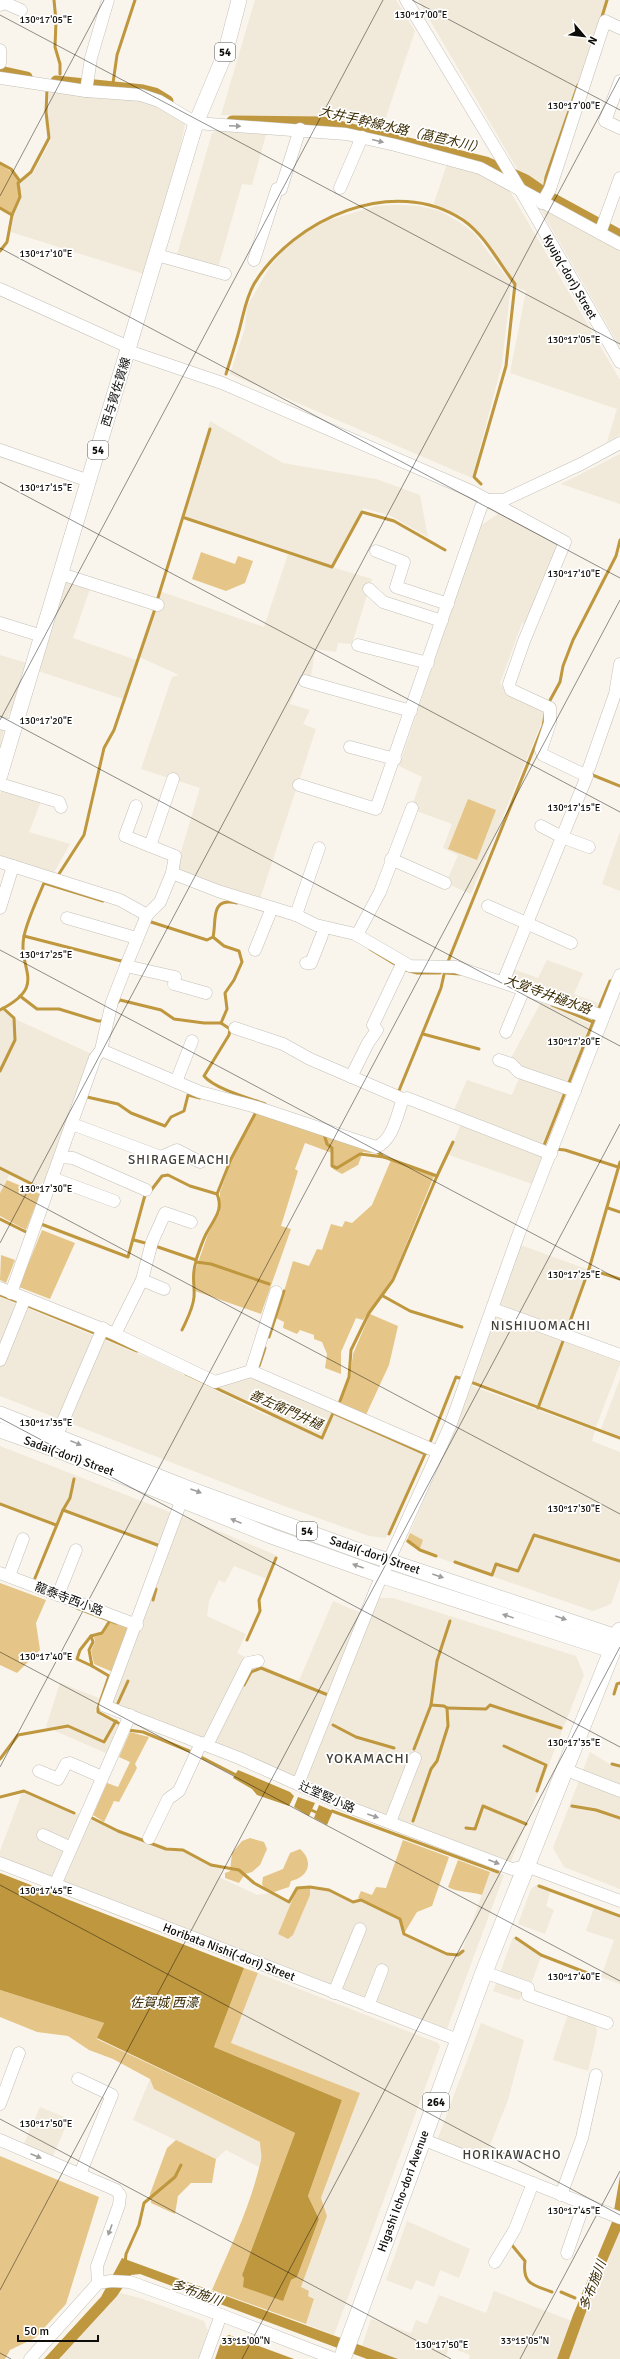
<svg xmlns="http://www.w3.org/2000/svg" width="620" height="2359" viewBox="0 0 620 2359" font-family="Signika,'Noto Sans JP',sans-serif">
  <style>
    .built { fill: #f1e9d9 }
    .green { fill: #e6c688 }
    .water { fill: #bf973e }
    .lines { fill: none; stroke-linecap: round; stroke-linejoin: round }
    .stream { stroke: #bf973e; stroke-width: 3 }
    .canal { stroke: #bf973e; stroke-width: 11 }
    .minor-casing { stroke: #c4c0b8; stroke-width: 13 }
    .major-casing { stroke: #c4c0b8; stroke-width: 16 }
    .highway-casing { stroke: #c4c0b8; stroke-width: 18 }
    .minor { stroke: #fff; stroke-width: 12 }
    .major { stroke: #fff; stroke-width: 15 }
    .highway { stroke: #fff; stroke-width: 17 }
    .oneway { fill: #9f9e9d }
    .ticks { fill: none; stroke: #0e0d0a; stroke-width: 1; stroke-opacity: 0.45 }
    .labels { text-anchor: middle; stroke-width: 3.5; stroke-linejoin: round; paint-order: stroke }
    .shield { fill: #fff; stroke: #565654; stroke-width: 1 }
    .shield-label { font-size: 11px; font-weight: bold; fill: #0e0d0a }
    .street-label { font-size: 12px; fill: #0e0d0a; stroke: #fff }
    .water-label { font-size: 13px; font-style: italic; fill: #3c2c04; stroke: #fff }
    .neighbourhood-label { font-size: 13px; letter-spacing: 1px; fill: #413e37; stroke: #fff }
    .quarter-label { font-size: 14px; letter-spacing: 1px; fill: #413e37; stroke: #fff }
    .ticks-label { font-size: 10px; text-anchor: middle; fill: #0e0d0a; stroke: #fff; stroke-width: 3.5; stroke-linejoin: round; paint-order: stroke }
  </style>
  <rect width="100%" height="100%" fill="#f9f5ec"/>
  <g class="built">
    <polygon points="255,0 396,0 415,31 382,129 332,118 221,115"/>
    <polygon points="418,0 609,0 544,187 519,172"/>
    <polygon points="50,88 141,96 186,119 180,148 144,274 11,232 13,214 21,199 19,183 33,173 51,140 47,114"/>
    <polygon points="218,130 267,131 252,185 242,184 217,271 176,258 212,133"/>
    <polygon points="448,161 479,170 507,186 620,380 620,435 607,442 617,409 510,373 526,291 513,286 475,229 460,215 433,206"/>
    <polygon points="537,203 620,247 620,347"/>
    <polygon points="397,205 419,206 440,211 461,223 475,234 511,284 502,364 472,478 230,374 245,328 247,307 270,266 285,249 304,233 329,220 377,206"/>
    <polygon points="210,421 283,463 376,479 420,495 428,537 391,516 363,508 332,567 372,579 352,644 338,643 336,652 315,649 311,677 301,674 290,704 310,710 303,724 316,729 259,902 182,872 177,865 200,788 141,769 172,677 179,675 137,656 159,591 264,627 288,554 183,518"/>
    <polygon points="620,454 620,504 561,484"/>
    <polygon points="501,512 563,543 527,624 522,623 500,683 509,696 546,712 471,894 446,883 458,855 443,848 452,824 411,809 422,777 399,766 480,526"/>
    <polygon points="65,579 90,589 73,638 136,660 123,699 38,671"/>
    <polygon points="0,655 27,663 12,711 9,713 2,738 3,740 0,751"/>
    <polygon points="2,787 42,799 29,832 70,844 52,876 0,857 0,795"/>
    <polygon points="620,832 620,891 602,884"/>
    <polygon points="547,960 583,973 574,994 598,1003 595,1010 508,981 513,969 538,978"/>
    <polygon points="541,1002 590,1024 543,1146 454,1110 467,1080 512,1095 523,1069 510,1060"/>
    <polygon points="3,1007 15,1019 94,1055 44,1192 9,1175 0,1193 0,1008"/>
    <polygon points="461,1123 538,1152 545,1159 535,1185 449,1155"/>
    <polygon points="518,1244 589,1270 567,1331 499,1308 498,1304"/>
    <polygon points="0,1297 151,1359 270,1417 271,1415 215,1388 253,1374 424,1452 386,1538 369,1536 284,1506 0,1396"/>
    <polygon points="496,1315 620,1359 620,1364 596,1427 471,1380 493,1318"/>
    <polygon points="620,1379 620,1437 601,1429"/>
    <polygon points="472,1386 595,1431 592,1441 620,1452 620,1579 611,1604 593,1611 419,1551 406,1542"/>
    <polygon points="0,1446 175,1514 163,1547 63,1508 56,1523 0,1502"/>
    <polygon points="180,1515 276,1555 267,1579 234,1566 225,1583 219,1580 209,1601 207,1616 246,1634 237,1653 298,1683 333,1601 361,1613 296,1775 293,1777 212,1741 198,1738 155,1718 152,1720 114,1706 109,1701"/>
    <polygon points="377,1598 393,1598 576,1656 584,1675 510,1864 353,1803 309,1782 307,1777"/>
    <polygon points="60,1683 99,1698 95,1712 121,1726 108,1754 46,1727"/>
    <polygon points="590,1752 611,1765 620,1767 620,1889 564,1867 553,1848"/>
    <polygon points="23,1790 80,1815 53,1879 0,1858 0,1851"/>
    <polygon points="88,1818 166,1850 182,1850 211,1866 222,1868 219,1877 257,1895 270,1893 290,1904 297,1889 310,1888 328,1890 353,1902 361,1901 399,1919 403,1935 447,1954 457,1956 462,1951 491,1869 504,1875 447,2029 441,2030 61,1882"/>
    <polygon points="538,1884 551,1889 546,1906 554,1910 545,1934 518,1924 531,1889"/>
    <polygon points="595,1905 620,1915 620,1984 601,1977 614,1940 586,1931"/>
    <polygon points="513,1937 541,1957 531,1984 500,1973"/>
    <polygon points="258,1973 438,2043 440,2047 334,2335 306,2324 314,2300 308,2296 301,2287 327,2216 321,2198 360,2093 231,2043"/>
    <polygon points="497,1981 523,1991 521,1997 519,2000 493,1991"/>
    <polygon points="568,2014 595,2021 597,2033 588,2071 553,2060"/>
    <polygon points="481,2023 524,2040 508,2100 485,2158 439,2140 438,2138"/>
    <polygon points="150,2079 260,2142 261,2159 259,2167 226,2150 216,2159 133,2120"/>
    <polygon points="40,2107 69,2119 52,2158 23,2146"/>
    <polygon points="407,2221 470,2249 459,2278 440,2270 434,2287 416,2280 412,2290 386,2280"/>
    <polygon points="620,2231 620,2359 569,2359 591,2298"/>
    <polygon points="494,2291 572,2321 557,2359 469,2359 470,2355 449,2347 445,2359 398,2359 362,2346 371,2319 411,2333 416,2320 427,2324 439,2295 486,2313"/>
    <polygon points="117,2292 143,2299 204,2321 208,2331 198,2359 45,2359 100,2297"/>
  </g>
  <g class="green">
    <path d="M0,164C23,178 26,191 13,214L0,208Z"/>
    <polygon points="201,552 235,564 238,556 253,561 245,583 226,591 192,579"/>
    <polygon points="468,799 496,810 477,860 448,849"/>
    <polygon points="257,1110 372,1148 371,1153 363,1152 358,1165 342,1174 333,1169 332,1153 305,1143 295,1169 298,1171 281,1226 291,1229 261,1314 195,1291 194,1274 208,1234 220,1212 220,1192 232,1159"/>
    <polygon points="391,1160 434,1176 392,1279 363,1320 356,1318 341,1352 341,1374 325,1368 327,1354 322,1342 314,1339 314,1335 300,1330 297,1334 283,1328 284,1322 276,1318 293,1261 309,1266 317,1249 322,1250 331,1224 342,1227 345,1221 352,1223 372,1205"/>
    <polygon points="7,1180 40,1194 26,1230 0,1216 0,1193"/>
    <polygon points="42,1230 75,1243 50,1299 19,1287"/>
    <polygon points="1,1255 15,1260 6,1283 0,1280"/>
    <polygon points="370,1314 398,1326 389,1365 365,1417 339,1405 350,1378 353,1354"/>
    <polygon points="410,1533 423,1540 419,1551 406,1542"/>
    <polygon points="0,1583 46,1600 36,1623 40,1650 17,1673 0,1665"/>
    <polygon points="111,1620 133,1628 115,1673 94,1664 91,1651 95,1642 94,1637 103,1634"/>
    <polygon points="130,1732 149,1737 135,1764 137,1768 119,1802 114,1801 104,1822 93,1815 107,1783 118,1787 130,1762 119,1757"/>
    <polygon points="250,1838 264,1842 267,1849 260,1865 252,1872 245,1874 239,1883 225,1878 225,1873 230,1871 232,1853 242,1841"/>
    <polygon points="403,1840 449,1857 432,1906 417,1912 403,1935 399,1919 358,1898 361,1891 372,1895 376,1887 386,1888"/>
    <path d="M300,1849C314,1861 309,1877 291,1881L289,1887L274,1892L266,1891L262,1884L263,1877L283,1869L290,1853Z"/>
    <path d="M458,1860L490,1872L482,1895C470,1891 459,1893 448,1887Z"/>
    <polygon points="310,1888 310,1895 293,1935 288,1939 278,1934 297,1889"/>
    <path d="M244,1968L258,1973L231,2043L360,2093L321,2198L327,2216L301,2287L309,2291L308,2296L314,2299L306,2324L212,2290C230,2248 251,2205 261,2160C262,2155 260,2148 260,2142L154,2089L150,2079L113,2059L89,2050L68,2036L37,2032L0,2017V1990L104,2023L97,2039L295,2133L242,2275L291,2280L297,2277L319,2219L308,2196L342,2100L214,2047Z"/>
    <polygon points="176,2140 216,2159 212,2183 191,2183 178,2196 175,2214 151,2203 150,2194 167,2148"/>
    <polygon points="0,2156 99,2197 66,2304 35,2338 10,2350 5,2359 0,2359"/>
  </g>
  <g class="water">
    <polygon points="238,1770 290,1792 294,1796 289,1806 257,1795 252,1789 233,1778"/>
    <polygon points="298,1797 315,1803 309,1816 294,1807"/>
    <polygon points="319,1805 333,1811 327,1825 314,1818"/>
    <polygon points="0,1873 244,1968 214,2047 342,2100 308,2196 319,2219 297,2277 291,2280 283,2301 243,2287 244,2278 242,2275 295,2133 97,2038 104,2023 0,1990"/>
    <polygon points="620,2176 620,2231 591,2298 569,2359 557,2359 573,2315 612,2222"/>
    <polygon points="122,2258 398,2359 367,2359 140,2274 131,2275 117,2296 59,2359 44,2359 101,2297"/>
    <polygon points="229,2335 294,2359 215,2359 222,2339"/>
  </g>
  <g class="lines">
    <g class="stream">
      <polyline points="54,0 56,21 55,47 60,64 60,74"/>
      <polyline points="601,20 607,0"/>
      <polyline points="113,83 117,55 135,0"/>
      <polyline points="0,163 11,169 19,180"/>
      <polyline points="544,190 546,177 578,85"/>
      <polyline points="0,208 12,215"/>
      <polyline points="0,251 7,242 12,215 20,197 18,183 31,172 49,138 46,112 47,90"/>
      <path d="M226,374C231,358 236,343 240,327C244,312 246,298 254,284C293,219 394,174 463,220C485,235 499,263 515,284L506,366L474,477L481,484"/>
      <polyline points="185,518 332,567 362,512 394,521 445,550"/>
      <polyline points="157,601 210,429"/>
      <polyline points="548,704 560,682 563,666 573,640 616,556 620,540"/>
      <polyline points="590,774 620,786"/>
      <polyline points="57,877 84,835 104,748 114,730 156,606"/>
      <path d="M148,921L207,940L213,937C217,921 209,897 237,903"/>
      <polyline points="24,936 121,961 124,960"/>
      <polyline points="213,937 224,946 239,951 242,962 234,980 225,993 227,1009 221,1023"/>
      <polyline points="370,949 398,966"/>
      <polyline points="447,964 543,726 545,715"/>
      <polyline points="402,969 417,973 440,973"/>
      <polyline points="446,973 460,974"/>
      <polyline points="20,996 37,1009 59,1009 98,1021 106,1021"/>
      <path d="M117,1003L120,1000L161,1010L174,1019L204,1023H221L230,1029L229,1035L204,1076C215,1089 249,1098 265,1104"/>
      <polyline points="552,1005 593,1022 595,1017"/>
      <path d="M0,1010C49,985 17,970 24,936C28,918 37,900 44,883L103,901"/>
      <polyline points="598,1010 610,981 614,982"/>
      <polyline points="423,1034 479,1049"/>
      <polyline points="0,1071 15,1040 14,1018 3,1008"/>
      <polyline points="568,1085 593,1022"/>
      <polyline points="398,1093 441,988 445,970"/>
      <polyline points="87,1097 118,1104 131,1113 165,1126 171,1117 184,1111 188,1095 200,1098"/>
      <polyline points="324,1134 327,1144 332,1148 332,1166 337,1168 360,1154 384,1157"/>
      <polyline points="543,1148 566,1090"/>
      <polyline points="555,1149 565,1150 618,1167"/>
      <polyline points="0,1168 42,1189"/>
      <polyline points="437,1176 453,1142"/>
      <polyline points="149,1193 162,1176 168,1175 190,1186 217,1194 231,1159 256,1112"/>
      <polyline points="608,1208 620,1212"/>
      <polyline points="0,1219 26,1232"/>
      <polyline points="40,1227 41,1224 128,1257 145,1195"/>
      <polyline points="134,1240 149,1244"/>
      <polyline points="155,1246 196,1260 196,1262 211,1264 269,1284"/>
      <path d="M196,1260C199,1251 202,1242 206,1234C214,1219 224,1210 217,1194"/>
      <polyline points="589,1269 620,1279"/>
      <polyline points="0,1295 21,1303"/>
      <polyline points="383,1296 410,1311 462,1327"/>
      <polyline points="26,1305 97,1334"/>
      <path d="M182,1330C187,1319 193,1309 194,1297C195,1284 191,1275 196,1262"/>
      <polyline points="567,1330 589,1269 620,1162"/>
      <polyline points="102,1336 137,1351"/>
      <polyline points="269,1337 284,1291"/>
      <polyline points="259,1366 265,1348"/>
      <polyline points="186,1374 322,1438 333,1413 425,1454 427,1450"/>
      <polyline points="468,1381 620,1438"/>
      <polyline points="340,1401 349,1377 351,1350 369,1313 393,1280 437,1176 384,1157 376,1151"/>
      <polyline points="538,1408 563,1341"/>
      <polyline points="429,1445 456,1377 463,1379"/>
      <polyline points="0,1504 56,1525"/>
      <polyline points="63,1510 70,1498 74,1479"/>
      <polyline points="389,1534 425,1454"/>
      <polyline points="408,1541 420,1550 436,1556"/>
      <polyline points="455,1562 492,1575 496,1564 518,1571 534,1535 620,1561"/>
      <polyline points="35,1578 63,1510 160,1546"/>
      <polyline points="153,1600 156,1589"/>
      <polyline points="77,1608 116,1623"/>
      <polyline points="109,1622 102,1633 91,1636 93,1642 89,1650 92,1666 109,1676 98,1708 98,1712 122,1725"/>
      <polyline points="91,1636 80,1650 77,1659 92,1666"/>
      <polyline points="247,1640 260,1611 259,1600 276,1558"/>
      <polyline points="244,1685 251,1672 261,1668 328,1695"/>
      <polyline points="614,1694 617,1684 620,1683"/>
      <polyline points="118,1703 128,1681"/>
      <polyline points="447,1708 486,1709 490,1705 561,1728"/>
      <polyline points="333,1725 356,1737 394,1748"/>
      <polyline points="127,1731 128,1730 143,1732 194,1753"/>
      <polyline points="504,1746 546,1765 537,1791"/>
      <polyline points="414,1749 431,1705 437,1661 450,1621"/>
      <polyline points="199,1756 238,1776"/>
      <polyline points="0,1759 18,1735 68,1726 104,1742 116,1721"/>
      <polyline points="612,1764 620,1766"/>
      <polyline points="0,1797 24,1791 74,1813"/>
      <polyline points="572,1806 596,1810 620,1818"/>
      <polyline points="309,1809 320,1814"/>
      <polyline points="329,1813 332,1811 498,1872"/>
      <polyline points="90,1815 90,1817 118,1831 166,1849 183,1850 211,1865 239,1870 254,1883 289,1902 297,1888 310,1887 329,1890 353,1902 361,1900 400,1919 404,1934 447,1954 458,1955 463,1951"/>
      <polyline points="413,1821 431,1769 437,1761 448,1726 447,1708 444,1706 431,1705"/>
      <polyline points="466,1828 475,1829 483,1806 526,1824"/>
      <polyline points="539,1886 620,1916"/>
      <polyline points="516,1938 541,1955 595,1976"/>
      <path d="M511,2244L525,2261C522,2284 533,2285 552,2292"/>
      <polyline points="125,2264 126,2254 139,2225 144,2203 175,2177 181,2165"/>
      <polyline points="561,2292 575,2298"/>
    </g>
    <g class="canal">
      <polyline points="0,71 27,77"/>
      <polyline points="56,81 143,90 155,93 168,101"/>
      <polyline points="232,121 323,122 486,162 526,180 552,198 620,235"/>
    </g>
    <g class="minor-casing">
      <g id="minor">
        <polyline points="406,0 521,191 620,362"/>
        <polyline points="0,5 5,3 21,10"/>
        <polyline points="0,50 0,63"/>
        <polyline points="0,78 86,91 141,95 159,101 196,123 346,134 395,145 480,168 620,244"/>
        <polyline points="620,81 605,121 620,128"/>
        <polyline points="86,91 91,58 108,0"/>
        <polyline points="340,188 362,137"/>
        <polyline points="542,203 550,189 605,21 620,28"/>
        <polyline points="600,233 620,178"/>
        <polyline points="157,255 225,274"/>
        <polyline points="254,260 277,189 281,189 300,129"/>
        <polyline points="0,289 124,345 128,351 222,383 473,492 565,542 524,641 509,684 511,690 550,708 550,723 541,750 543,755 587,776 503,982"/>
        <polyline points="0,450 89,481"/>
        <polyline points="376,551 404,562 396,587 448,604"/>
        <polyline points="61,574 158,605"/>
        <polyline points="369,589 383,602 442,621"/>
        <polyline points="0,623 42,636"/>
        <polyline points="358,645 428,663"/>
        <polyline points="305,681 411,711"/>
        <polyline points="0,723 15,727"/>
        <polyline points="350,747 395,759"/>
        <polyline points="589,768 615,694 620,664"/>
        <polyline points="0,784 59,802 61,807"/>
        <polyline points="299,785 376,809 481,507 486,500 504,500 581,464 620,443"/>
        <polyline points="136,806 125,836 150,846"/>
        <polyline points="541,826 562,837 589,847"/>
        <polyline points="391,859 445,883"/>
        <polyline points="0,862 120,900 147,915"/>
        <polyline points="172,873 218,891 296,915 316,925 355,934 410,966 456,967 603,1016"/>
        <polyline points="488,906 571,943"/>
        <polyline points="0,908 13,866"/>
        <polyline points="296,915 319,848"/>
        <polyline points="67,918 133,937"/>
        <polyline points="357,935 380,892 412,808"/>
        <polyline points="255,950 272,908"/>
        <polyline points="306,963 311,963 322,935"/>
        <polyline points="126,966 175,977 174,984 206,993"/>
        <polyline points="235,1028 283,1044 310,1059 403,1099"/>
        <polyline points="506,1032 524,989"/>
        <path d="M101,1050L200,1092L256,1107L376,1147C393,1141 397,1114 403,1099L407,1098L551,1154"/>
        <polyline points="499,1060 511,1064 519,1072 575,1091"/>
        <polyline points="351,1077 368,1043 377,1030 373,1025 403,962"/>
        <polyline points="176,1082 192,1041"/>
        <polyline points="72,1124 161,1157 177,1150 200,1162"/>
        <polyline points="60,1157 73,1158 146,1190"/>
        <polyline points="52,1178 114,1201"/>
        <polyline points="142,1280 164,1289"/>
        <polyline points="0,1288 115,1334 215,1382 251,1371 438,1452"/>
        <polyline points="11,1293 95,1058 101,1050 112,1002 126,966 147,915 160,902 172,873 175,856 150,846 173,779"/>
        <polyline points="493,1309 620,1355"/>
        <polyline points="115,1334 142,1280 152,1242 165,1213 191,1222"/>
        <polyline points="0,1360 25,1298"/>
        <polyline points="251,1371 276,1292"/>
        <polyline points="57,1435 103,1328"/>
        <polyline points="182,1499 105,1706 239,1758 351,1808 512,1869 526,1866 620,1901"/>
        <polyline points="0,1573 137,1625"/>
        <polyline points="9,1576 23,1539"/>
        <polyline points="58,1595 76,1550"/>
        <polyline points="207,1745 248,1663 258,1661"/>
        <polyline points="564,1769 620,1791"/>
        <polyline points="39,1771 58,1779 66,1764 70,1763 102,1777"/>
        <polyline points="298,1784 376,1589 450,1426 519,1233 620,975"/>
        <polyline points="390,1822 415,1758"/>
        <polyline points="43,1835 71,1848"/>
        <polyline points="149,1838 168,1799 179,1791 201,1743"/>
        <polyline points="0,1863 458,2040"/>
        <polyline points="55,1885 130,1715"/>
        <polyline points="484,1972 528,1988 528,1995 607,2023"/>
        <polyline points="334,1993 360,1929"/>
        <polyline points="368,2006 382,1970"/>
        <polyline points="78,2079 112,2095 80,2174"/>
        <polyline points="0,2104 19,2053"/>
        <polyline points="422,2139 620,2218"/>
        <polyline points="0,2140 116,2190 120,2195 119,2205 97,2266 98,2283"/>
        <polyline points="561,2195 582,2138 596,2075"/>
        <polyline points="567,2253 584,2204"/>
        <polyline points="495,2262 515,2229 533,2183"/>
        <polyline points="30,2359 98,2283 111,2281 130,2282 221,2315 335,2359"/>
        <polyline points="205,2359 221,2315"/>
      </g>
    </g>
    <g class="major-casing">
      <g id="major">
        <polyline points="0,775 196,123 225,54 239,0"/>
        <polyline points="0,1414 187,1488 368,1554 617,1637"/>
        <polyline points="0,1430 65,1453 271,1536 383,1576 611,1650"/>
      </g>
    </g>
    <g class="highway-casing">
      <polyline id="highway" points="342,2359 484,1972 620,1631"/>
    </g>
    <use href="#minor" class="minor"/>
    <use href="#major" class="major"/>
    <use href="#highway" class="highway"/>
  </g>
  <defs><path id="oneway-solid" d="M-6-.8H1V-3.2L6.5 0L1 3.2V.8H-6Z"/></defs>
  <g class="oneway">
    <use href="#oneway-solid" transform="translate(235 126) rotate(3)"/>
    <use href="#oneway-solid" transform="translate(378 141) rotate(14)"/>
    <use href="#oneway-solid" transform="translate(76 1443) rotate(22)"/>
    <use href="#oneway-solid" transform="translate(196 1491) rotate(20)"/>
    <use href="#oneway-solid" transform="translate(236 1521) rotate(-158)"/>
    <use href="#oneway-solid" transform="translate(358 1566) rotate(-160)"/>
    <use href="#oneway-solid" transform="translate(438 1576) rotate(19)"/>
    <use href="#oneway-solid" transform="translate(508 1616) rotate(-161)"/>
    <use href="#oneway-solid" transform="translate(561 1618) rotate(19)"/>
    <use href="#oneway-solid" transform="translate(373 1816) rotate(19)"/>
    <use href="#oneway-solid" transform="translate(494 1862) rotate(21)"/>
    <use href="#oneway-solid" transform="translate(36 2156) rotate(23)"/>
    <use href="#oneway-solid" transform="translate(110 2230) rotate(110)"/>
  </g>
  <path class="ticks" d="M412,0L620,110M0,15L620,344M0,196L104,0M0,248L620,578M0,482L620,812M0,716L620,1046M0,720L383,0M0,950L620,1280M0,1184L620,1514M0,1243L620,77M0,1418L620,1747M0,1652L620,1981M0,1767L620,600M0,1885L620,2215M0,2119L451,2359M0,2290L620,1124M0,2353L11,2359M242,2359L620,1647M520,2359L620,2171"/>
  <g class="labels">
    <g class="shield">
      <rect x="215" y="43" width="20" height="18" rx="3"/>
      <rect x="88" y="441" width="20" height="18" rx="3"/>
      <rect x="297" y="1522" width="20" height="18" rx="3"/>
      <rect x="423" y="2093" width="26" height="18" rx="3"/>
    </g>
    <g class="shield-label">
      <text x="225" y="56">54</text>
      <text x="98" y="454">54</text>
      <text x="307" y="1535">54</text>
      <text x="436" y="2106">264</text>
    </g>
    <g class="street-label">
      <text transform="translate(570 277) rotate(60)" y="4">Kyujo(-dori) Street</text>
      <text transform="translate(116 392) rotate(-73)" y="4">西与賀佐賀線</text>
      <text transform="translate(69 1456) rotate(20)" y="4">Sadai(-dori) Street</text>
      <text transform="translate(375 1555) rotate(19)" y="4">Sadai(-dori) Street</text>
      <text transform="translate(69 1599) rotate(21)" y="4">龍泰寺西小路</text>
      <text transform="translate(327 1797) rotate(24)" y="4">辻堂竪小路</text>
      <text transform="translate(229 1952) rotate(21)" y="4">Horibata Nishi(-dori) Street</text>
      <text transform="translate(403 2191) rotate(-70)" y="4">Higashi Icho-dori Avenue</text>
    </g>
    <g class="water-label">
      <text transform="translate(402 129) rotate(13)" y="5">大井手幹線水路（萵苣木川）</text>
      <text transform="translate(548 994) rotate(20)" y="5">大覚寺井樋水路</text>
      <text transform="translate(286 1409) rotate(24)" y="5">善左衛門井樋</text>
      <text x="164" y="2007">佐賀城 西濠</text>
      <text transform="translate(592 2285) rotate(-69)" y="5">多布施川</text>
      <text transform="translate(197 2292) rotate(20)" y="5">多布施川</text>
    </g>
    <g class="neighbourhood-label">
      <text x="179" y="1164">SHIRAGEMACHI</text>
      <text x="541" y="1330">NISHIUOMACHI</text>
      <text x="512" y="2159">HORIKAWACHO</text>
    </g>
    <g class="quarter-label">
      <text x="368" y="1763">YOKAMACHI</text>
    </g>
  </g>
  <g class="ticks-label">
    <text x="421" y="18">130°17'00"E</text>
    <text x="46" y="23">130°17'05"E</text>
    <text x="574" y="109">130°17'00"E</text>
    <text x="46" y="257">130°17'10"E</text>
    <text x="574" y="343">130°17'05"E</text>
    <text x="46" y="491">130°17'15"E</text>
    <text x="574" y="577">130°17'10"E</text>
    <text x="46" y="724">130°17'20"E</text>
    <text x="574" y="811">130°17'15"E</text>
    <text x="46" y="958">130°17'25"E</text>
    <text x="574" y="1045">130°17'20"E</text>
    <text x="46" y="1192">130°17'30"E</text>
    <text x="574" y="1278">130°17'25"E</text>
    <text x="46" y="1426">130°17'35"E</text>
    <text x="574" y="1512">130°17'30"E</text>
    <text x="46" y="1660">130°17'40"E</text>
    <text x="574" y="1746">130°17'35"E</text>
    <text x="46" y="1894">130°17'45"E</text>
    <text x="574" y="1980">130°17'40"E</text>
    <text x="46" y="2127">130°17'50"E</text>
    <text x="574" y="2214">130°17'45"E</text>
    <text x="246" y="2344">33°15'00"N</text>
    <text x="525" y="2344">33°15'05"N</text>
    <text x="442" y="2348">130°17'50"E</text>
  </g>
  <g transform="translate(584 36) rotate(118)" stroke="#ffffff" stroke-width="3" paint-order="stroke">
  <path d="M0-3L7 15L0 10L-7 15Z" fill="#0e0d0a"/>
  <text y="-6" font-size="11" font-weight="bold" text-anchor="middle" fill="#0e0d0a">N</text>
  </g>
  <path d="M18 2335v6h80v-6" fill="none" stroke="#0e0d0a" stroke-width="2"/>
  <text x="24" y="2335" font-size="12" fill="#0e0d0a" stroke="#ffffff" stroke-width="3" paint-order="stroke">50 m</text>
</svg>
